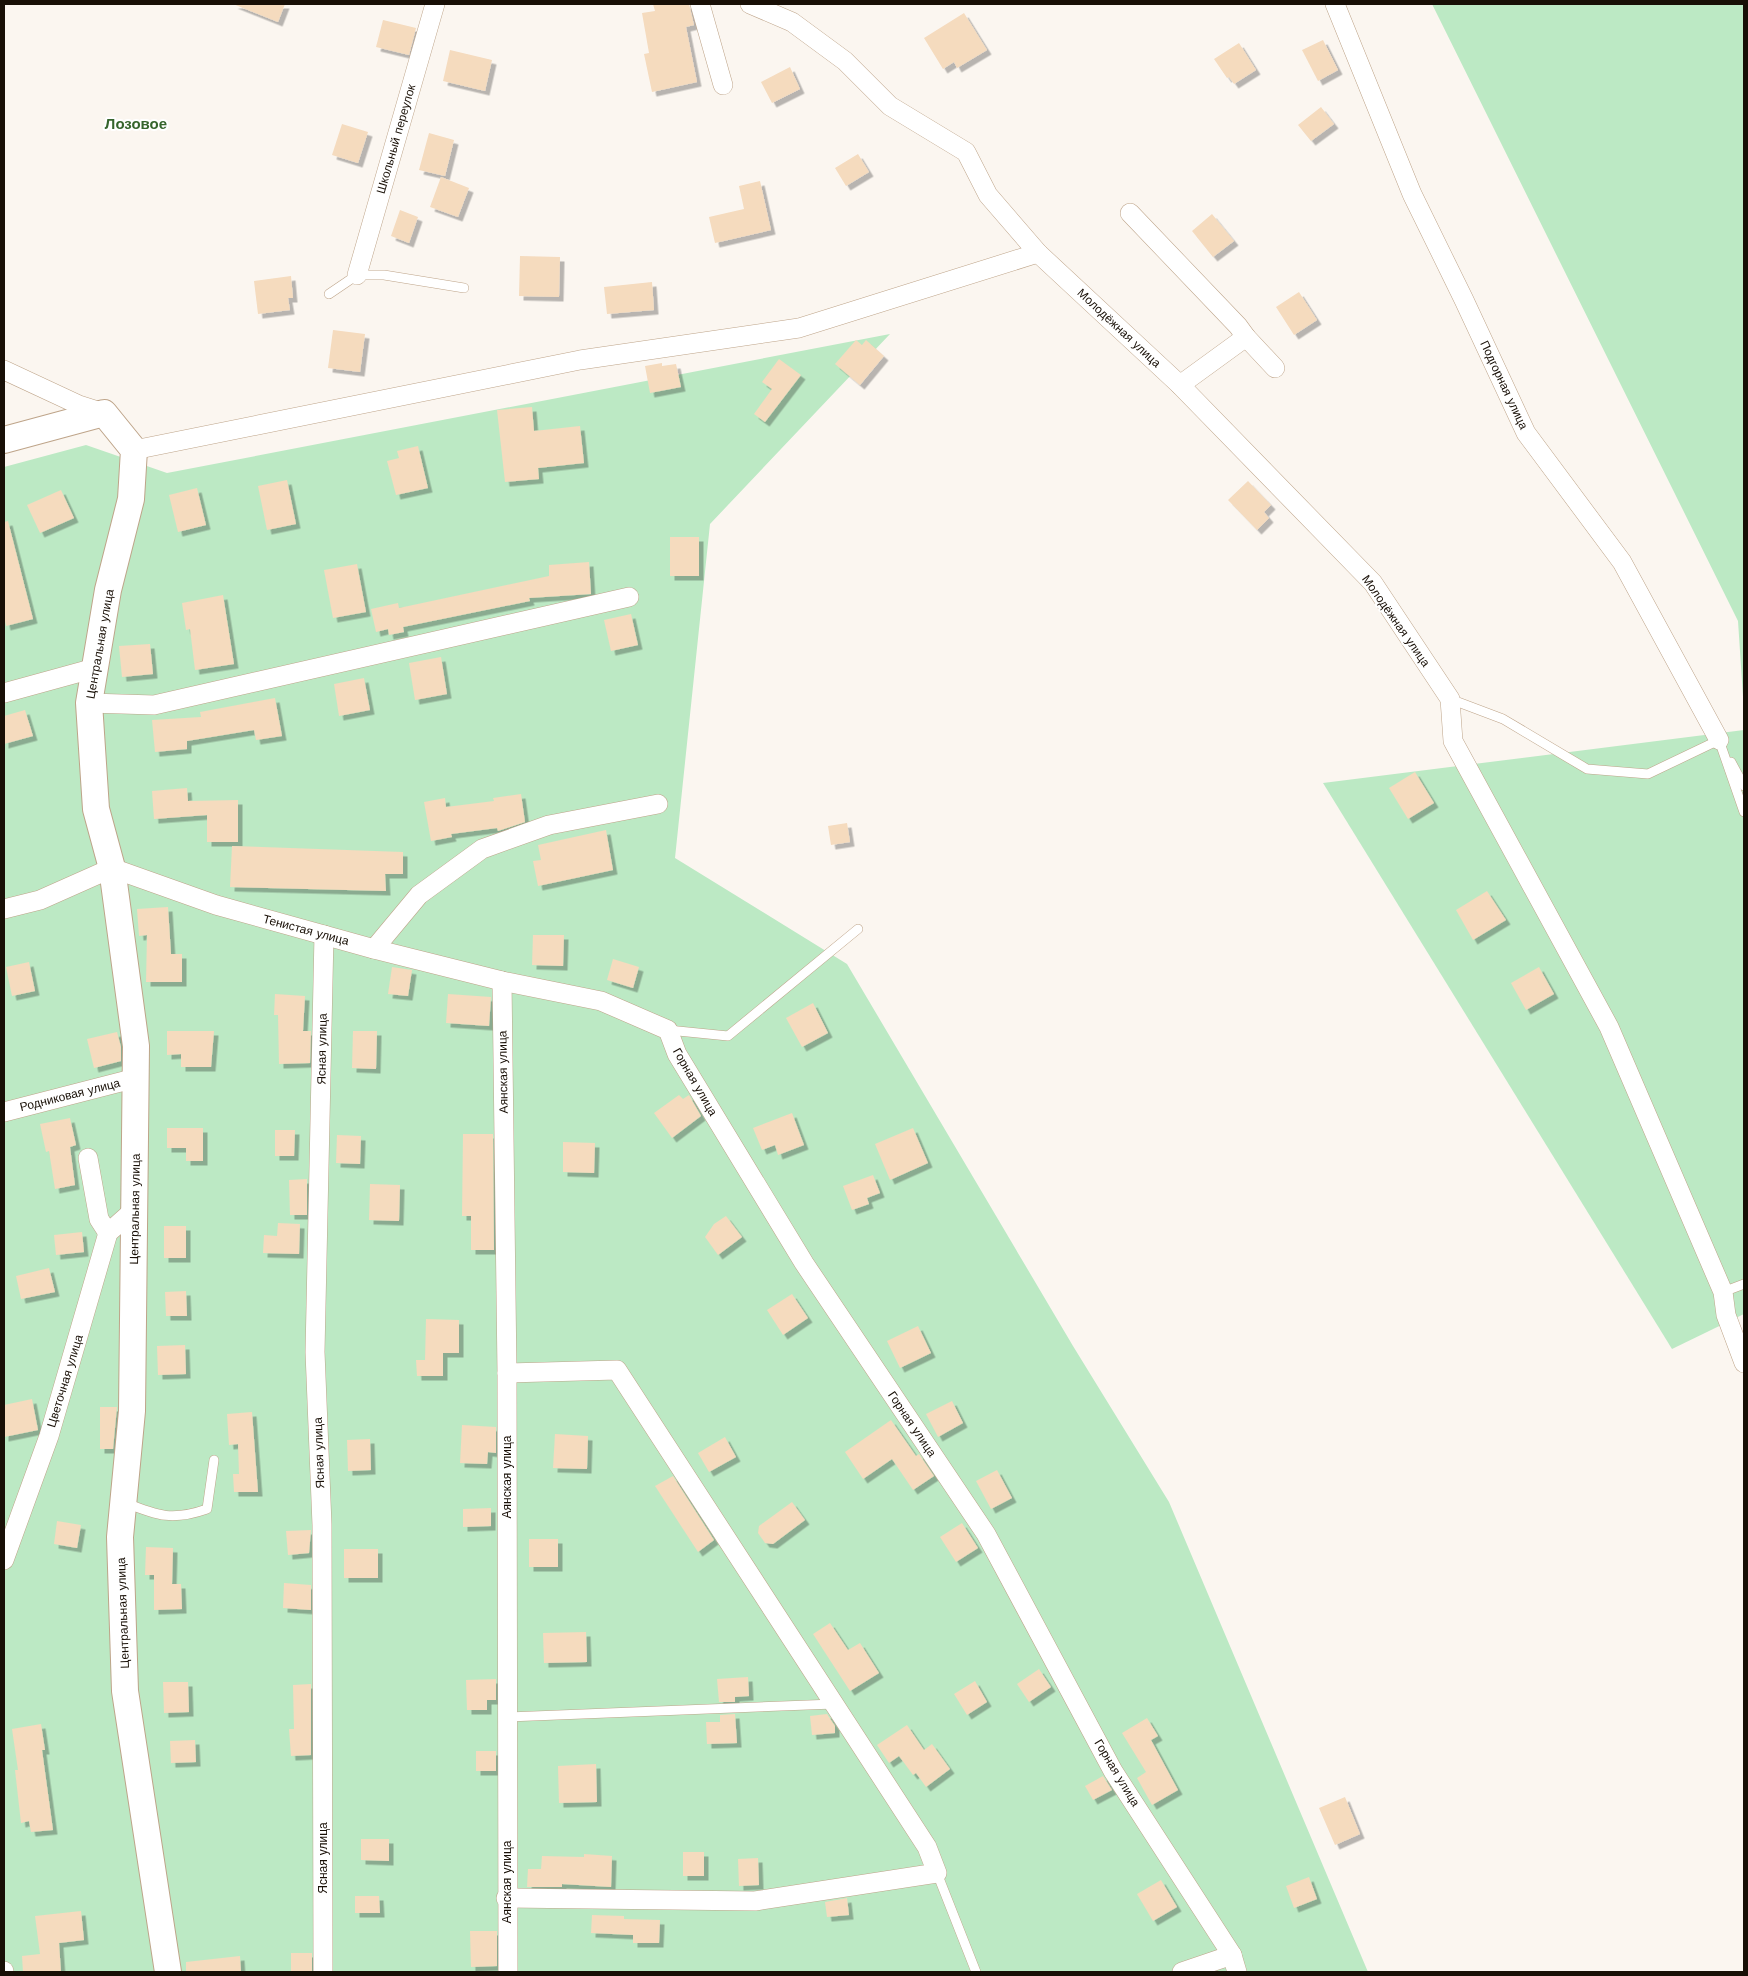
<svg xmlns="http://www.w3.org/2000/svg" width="1748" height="1976" viewBox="0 0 1748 1976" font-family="'Work Sans',sans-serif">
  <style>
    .green { fill: #bce9c4 }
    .building { fill: #f5dbbe; filter: url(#shadow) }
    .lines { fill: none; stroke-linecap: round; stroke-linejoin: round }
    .service-casing { stroke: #bea489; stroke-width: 10 }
    .minor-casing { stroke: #bea489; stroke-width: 20 }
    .secondary-casing { stroke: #bea489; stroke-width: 28 }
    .service { stroke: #fff; stroke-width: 9 }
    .minor { stroke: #fff; stroke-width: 19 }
    .secondary { stroke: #fff; stroke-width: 26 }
    .labels { text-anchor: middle; stroke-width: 4; stroke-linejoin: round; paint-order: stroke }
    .street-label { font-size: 12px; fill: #180f06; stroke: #fff }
    .quarter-label { font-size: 15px; font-weight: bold; fill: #36652d; stroke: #fff }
  </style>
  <defs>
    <filter id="shadow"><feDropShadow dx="4.5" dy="4.5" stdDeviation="0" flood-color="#0004"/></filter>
  </defs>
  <rect width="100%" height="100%" fill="#fbf6f0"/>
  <g class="green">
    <polygon points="1432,4 1744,4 1744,712 1738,621"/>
    <polygon points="890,334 710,524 675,858 847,964 1073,1346 1169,1502 1368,1972 4,1972 4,467 86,445 167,473"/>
    <polygon points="1744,730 1744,1314 1672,1349 1323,783"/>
  </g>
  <g class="building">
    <polygon points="233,4 285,4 278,22"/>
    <polygon points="653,4 689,4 694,25 686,27 697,82 652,92 644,54 649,53 642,13 655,11"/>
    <polygon points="964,13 987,50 957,68 954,62 943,69 924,38"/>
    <polygon points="383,20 416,28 409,55 376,47"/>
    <polygon points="1323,40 1338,70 1318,81 1302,50"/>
    <polygon points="1239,43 1256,70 1234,84 1229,77 1227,78 1214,59"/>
    <polygon points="450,50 492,60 485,91 443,81"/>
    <polygon points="790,67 800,89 772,103 761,82"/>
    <polygon points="1321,107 1334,124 1311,141 1298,125"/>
    <polygon points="342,124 368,132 358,163 332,155"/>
    <polygon points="429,133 454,140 445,176 419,170"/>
    <polygon points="858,154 869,172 846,186 835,168"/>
    <polygon points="441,177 469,188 458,217 430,207"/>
    <polygon points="760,181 771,230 715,243 709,217 744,209 739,186"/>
    <polygon points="400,210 418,217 409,243 391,236"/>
    <polygon points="1212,214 1234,241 1213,257 1192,231"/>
    <polygon points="520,256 560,257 559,297 519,296"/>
    <polygon points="291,276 293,298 288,298 290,310 258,314 254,281"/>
    <polygon points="652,282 654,310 607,314 604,287"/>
    <polygon points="1299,292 1317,320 1294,335 1276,307"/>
    <polygon points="333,330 365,334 360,372 328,368"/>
    <polygon points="856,340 862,345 866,340 884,356 860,385 835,364"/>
    <polygon points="779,359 801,375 765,422 754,414 772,389 762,382"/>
    <polygon points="662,363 662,366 676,364 681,387 650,393 645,366"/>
    <polygon points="532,407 534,431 580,426 584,463 538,468 539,479 505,482 497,410"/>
    <polygon points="418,446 428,488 396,495 387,461 399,458 397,451"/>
    <polygon points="287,480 296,524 267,530 258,486"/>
    <polygon points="1248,481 1271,505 1264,512 1269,518 1257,530 1228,500"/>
    <polygon points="197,488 206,525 178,532 169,495"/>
    <polygon points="61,490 74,518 40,533 27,505"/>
    <polygon points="8,521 33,619 6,626 4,616 4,522"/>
    <rect x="670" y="537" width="29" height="39"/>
    <polygon points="589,562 591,594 529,598 530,601 403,627 404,632 389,635 388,629 376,632 371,609 398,603 399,608 549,576 549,565"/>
    <polygon points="357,564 366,612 333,618 324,570"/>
    <polygon points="223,595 234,664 195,670 190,629 186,630 182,603"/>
    <polygon points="631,614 638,645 611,651 604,620"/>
    <polygon points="150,644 153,674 122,677 119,646"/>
    <polygon points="441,657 447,694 415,700 409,663"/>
    <polygon points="364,678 370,710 339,716 334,684"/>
    <polygon points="275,698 282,736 256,740 254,730 187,741 187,749 155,752 152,720 201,717 200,712"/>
    <polygon points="25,710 33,736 4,744 4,716"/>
    <polygon points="1415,772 1434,803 1408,819 1389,788"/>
    <polygon points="187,788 188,801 238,800 238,842 207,842 207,815 154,819 152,791"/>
    <polygon points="521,794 525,822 498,831 497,828 451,834 452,837 431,841 424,802 445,798 446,807 494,801 493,798"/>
    <polygon points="847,823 850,842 831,845 828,826"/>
    <polygon points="606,830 613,870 538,886 533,861 541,860 538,845"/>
    <polygon points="232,846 403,852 403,874 385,874 386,891 230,887"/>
    <polygon points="1487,891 1506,920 1473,940 1456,910"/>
    <polygon points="168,907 171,954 182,954 182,982 146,982 147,935 139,936 137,909"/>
    <polygon points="533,935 564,935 563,966 532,965"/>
    <polygon points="613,959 639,967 633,988 607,980"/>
    <polygon points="29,962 35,991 12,996 6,967"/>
    <polygon points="392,967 412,970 408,996 388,994"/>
    <polygon points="1539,967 1554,994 1526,1010 1511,983"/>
    <polygon points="275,994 305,996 303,1031 311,1031 310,1063 279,1064 278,1015 274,1015"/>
    <polygon points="448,994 491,997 489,1026 446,1023"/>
    <polygon points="813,1003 828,1033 802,1047 786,1018"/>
    <polygon points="167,1031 214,1031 211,1067 181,1067 181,1054 167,1055"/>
    <polygon points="353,1031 377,1031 376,1069 352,1068"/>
    <polygon points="117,1032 121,1047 121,1061 94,1068 87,1039"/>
    <polygon points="679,1095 683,1099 689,1095 701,1116 672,1138 654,1113"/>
    <polygon points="792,1113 804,1145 778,1155 775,1145 762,1150 753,1128"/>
    <polygon points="70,1118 76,1145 70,1147 75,1185 55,1189 49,1151 46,1152 40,1124"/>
    <polygon points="167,1128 203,1128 203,1161 186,1161 186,1148 167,1148"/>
    <polygon points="913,1128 928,1163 890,1180 875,1144"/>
    <polygon points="275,1130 295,1130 294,1156 275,1156"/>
    <polygon points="463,1134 493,1134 494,1250 471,1250 471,1216 462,1216"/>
    <polygon points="337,1135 361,1136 360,1164 336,1163"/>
    <polygon points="563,1142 595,1143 594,1173 563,1172"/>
    <polygon points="873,1175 880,1193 867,1198 869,1204 852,1210 843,1186"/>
    <polygon points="307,1179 307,1215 290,1215 289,1180"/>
    <polygon points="370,1184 400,1185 399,1221 369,1220"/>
    <polygon points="726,1216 742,1237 718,1255 705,1237 714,1224"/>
    <polygon points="278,1223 300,1224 299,1254 263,1253 264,1235 277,1236"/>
    <rect x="164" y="1226" width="22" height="32"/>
    <polygon points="82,1232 84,1252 56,1255 54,1235"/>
    <polygon points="49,1268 55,1292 21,1299 16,1276"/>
    <polygon points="186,1291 187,1316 166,1316 165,1292"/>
    <polygon points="792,1294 808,1318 783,1335 767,1310"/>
    <polygon points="426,1319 459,1320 459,1353 443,1353 443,1376 417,1376 416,1360 425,1360"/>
    <polygon points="918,1326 931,1353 900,1368 887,1341"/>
    <polygon points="185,1345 186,1374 158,1375 157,1346"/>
    <polygon points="32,1399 38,1430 4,1437 4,1405"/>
    <polygon points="952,1401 963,1423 938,1437 926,1414"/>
    <polygon points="100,1407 117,1407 113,1449 100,1449"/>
    <polygon points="252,1412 258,1492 234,1492 233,1474 239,1474 238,1444 229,1445 227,1414"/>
    <polygon points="891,1420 916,1456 919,1454 934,1476 913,1490 892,1459 863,1479 845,1452"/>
    <polygon points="462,1425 496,1427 496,1453 488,1452 487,1464 460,1463"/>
    <polygon points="555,1434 588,1436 587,1469 553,1468"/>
    <polygon points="725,1437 736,1457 709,1472 698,1453"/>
    <polygon points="370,1439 371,1470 348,1471 347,1440"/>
    <polygon points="997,1470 1012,1498 991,1509 976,1481"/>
    <polygon points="673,1476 714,1540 698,1552 655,1486"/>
    <polygon points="792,1502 805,1520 773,1544 765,1543 758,1533 759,1526"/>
    <polygon points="491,1508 491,1526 463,1527 463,1509"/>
    <polygon points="57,1521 81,1525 77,1548 54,1544"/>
    <polygon points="962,1523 978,1548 956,1562 940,1537"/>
    <polygon points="311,1530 309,1553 288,1555 286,1531"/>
    <rect x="529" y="1539" width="29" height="28"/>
    <polygon points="146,1547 173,1548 172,1584 181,1584 182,1609 154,1610 154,1575 145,1575"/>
    <rect x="344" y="1549" width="34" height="29"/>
    <polygon points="284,1583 311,1585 311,1610 283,1608"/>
    <polygon points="830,1623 848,1650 860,1643 879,1673 850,1691 813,1634"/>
    <polygon points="586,1632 587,1662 544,1663 543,1633"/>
    <polygon points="1039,1669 1051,1687 1029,1702 1017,1684"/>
    <polygon points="748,1677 749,1696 735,1697 735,1702 719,1702 717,1679"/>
    <polygon points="496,1679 496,1700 487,1700 487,1710 467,1710 466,1680"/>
    <polygon points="975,1681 987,1702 967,1715 954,1694"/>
    <polygon points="163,1682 188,1682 189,1712 164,1713"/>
    <polygon points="311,1684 311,1755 291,1756 289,1729 294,1729 293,1685"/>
    <polygon points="735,1714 737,1743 707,1744 706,1722 720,1722 720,1715"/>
    <polygon points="827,1714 835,1726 835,1733 812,1735 810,1716"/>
    <polygon points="1147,1718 1158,1736 1151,1740 1178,1790 1152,1805 1137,1778 1146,1772 1122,1733"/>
    <polygon points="41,1724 45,1750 42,1750 53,1830 31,1832 29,1821 21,1823 15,1770 18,1770 12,1729"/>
    <polygon points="907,1725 924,1750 932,1744 950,1769 926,1787 916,1773 913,1775 899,1756 889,1763 877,1745"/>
    <polygon points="195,1740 196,1762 171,1763 170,1741"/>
    <rect x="476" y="1751" width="20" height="20"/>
    <polygon points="596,1764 597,1802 559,1803 558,1766"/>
    <polygon points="1103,1776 1112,1790 1093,1800 1085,1786"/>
    <polygon points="1345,1797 1360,1834 1335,1845 1319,1808"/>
    <polygon points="361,1839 389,1839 389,1861 361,1860"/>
    <rect x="683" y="1852" width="21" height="24"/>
    <polygon points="584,1854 612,1856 611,1887 562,1884 562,1887 527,1887 528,1869 541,1869 542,1856 584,1857"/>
    <polygon points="758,1858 759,1885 739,1886 738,1859"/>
    <polygon points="1309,1877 1317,1899 1294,1908 1286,1886"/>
    <polygon points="1161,1880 1177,1907 1153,1921 1137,1894"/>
    <polygon points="355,1896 379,1896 380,1913 355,1913"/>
    <polygon points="847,1898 849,1915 827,1917 825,1902"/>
    <polygon points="81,1911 84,1940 59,1943 61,1972 23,1972 22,1956 40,1954 35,1916"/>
    <polygon points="592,1915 624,1916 624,1919 660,1920 659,1943 633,1943 633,1935 591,1933"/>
    <polygon points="470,1931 497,1931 497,1966 471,1967"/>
    <rect x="291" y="1953" width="21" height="19"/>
    <polygon points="240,1956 241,1972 186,1972 186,1962"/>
  </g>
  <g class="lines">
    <g class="service-casing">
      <g id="service">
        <polyline points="329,294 357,275 384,275 464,288"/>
        <polyline points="1450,699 1503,719 1587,769 1648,774 1719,740"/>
        <polyline points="1719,740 1744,812"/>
        <polyline points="1731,762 1744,786"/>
        <polyline points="668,1030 728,1036 858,929"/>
        <polyline points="1723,1292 1744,1284"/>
        <path d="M126,1503C158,1516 173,1521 207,1509L214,1460"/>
        <polyline points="507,1717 834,1704"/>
        <polyline points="937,1873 976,1972"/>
      </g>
    </g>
    <g class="minor-casing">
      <g id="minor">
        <polyline points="700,4 723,85"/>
        <polyline points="750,4 792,22 845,61 890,106 966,152 988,195 1038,253 1180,385 1373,583 1450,699 1453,741 1609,1027 1723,1292 1726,1315 1744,1363"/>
        <polyline points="1335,4 1412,194 1464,300 1526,433 1622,562 1719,740"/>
        <polyline points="1130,213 1238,326 1246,337"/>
        <polyline points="357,275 435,4"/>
        <polyline points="4,370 79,405 104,413"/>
        <polyline points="1180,385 1246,337 1275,368"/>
        <polyline points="134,450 580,360 799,328 1038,253"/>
        <polyline points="4,693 95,668"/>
        <polyline points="89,703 154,705 629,597"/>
        <polyline points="4,909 40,900 112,868 216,905 374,949 502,981 601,1001 668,1030 677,1054 804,1263 986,1534 1113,1771 1232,1955 1237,1972"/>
        <polyline points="374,949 419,895 482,849 549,825 658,804"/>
        <polyline points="502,981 507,1373 508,1972"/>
        <polyline points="4,1112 136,1078"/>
        <polyline points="88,1158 99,1219 108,1233"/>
        <polyline points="4,1560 49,1436 108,1233 135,1209"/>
        <polyline points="506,1898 755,1901 937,1873 927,1847 617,1370 507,1373"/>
        <polyline points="4,1971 4,1972"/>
        <polyline points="323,1972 322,1525 315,1352 324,935"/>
        <polyline points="1182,1972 1232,1955"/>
      </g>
    </g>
    <g class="secondary-casing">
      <polyline id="secondary" points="4,440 104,413 134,450 131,499 108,590 89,703 96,809 112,868 136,1046 132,1411 120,1537 125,1691 168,1972"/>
    </g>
    <use href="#service" class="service"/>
    <use href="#minor" class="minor"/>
    <use href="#secondary" class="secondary"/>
  </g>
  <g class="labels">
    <g class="street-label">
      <text transform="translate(396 139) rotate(-74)" y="4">Школьный переулок</text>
      <text transform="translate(1119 328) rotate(43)" y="4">Молодёжная улица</text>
      <text transform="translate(1504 385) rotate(65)" y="4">Подгорная улица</text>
      <text transform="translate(1396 621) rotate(55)" y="4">Молодёжная улица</text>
      <text transform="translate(100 644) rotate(-80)" y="4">Центральная улица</text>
      <text transform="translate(306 930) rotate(15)" y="4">Тенистая улица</text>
      <text transform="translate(322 1049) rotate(-89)" y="4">Ясная улица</text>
      <text transform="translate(503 1072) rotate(-91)" y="4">Аянская улица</text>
      <text transform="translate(695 1082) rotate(60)" y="4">Горная улица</text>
      <text transform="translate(70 1095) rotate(-14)" y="4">Родниковая улица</text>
      <text transform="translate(135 1209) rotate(-89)" y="4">Центральная улица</text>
      <text transform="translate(65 1381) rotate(-73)" y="4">Цветочная улица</text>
      <text transform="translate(912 1424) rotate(56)" y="4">Горная улица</text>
      <text transform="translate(319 1453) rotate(-92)" y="4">Ясная улица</text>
      <text transform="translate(507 1477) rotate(-90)" y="4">Аянская улица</text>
      <text transform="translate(123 1613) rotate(-92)" y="4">Центральная улица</text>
      <text transform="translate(1117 1773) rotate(59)" y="4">Горная улица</text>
      <text transform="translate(323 1858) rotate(-90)" y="4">Ясная улица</text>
      <text transform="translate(507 1882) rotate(-90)" y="4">Аянская улица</text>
    </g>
    <g class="quarter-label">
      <text x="136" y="129">Лозовое</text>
    </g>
  </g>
  <rect width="1748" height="1976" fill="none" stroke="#180f06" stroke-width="10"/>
</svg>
